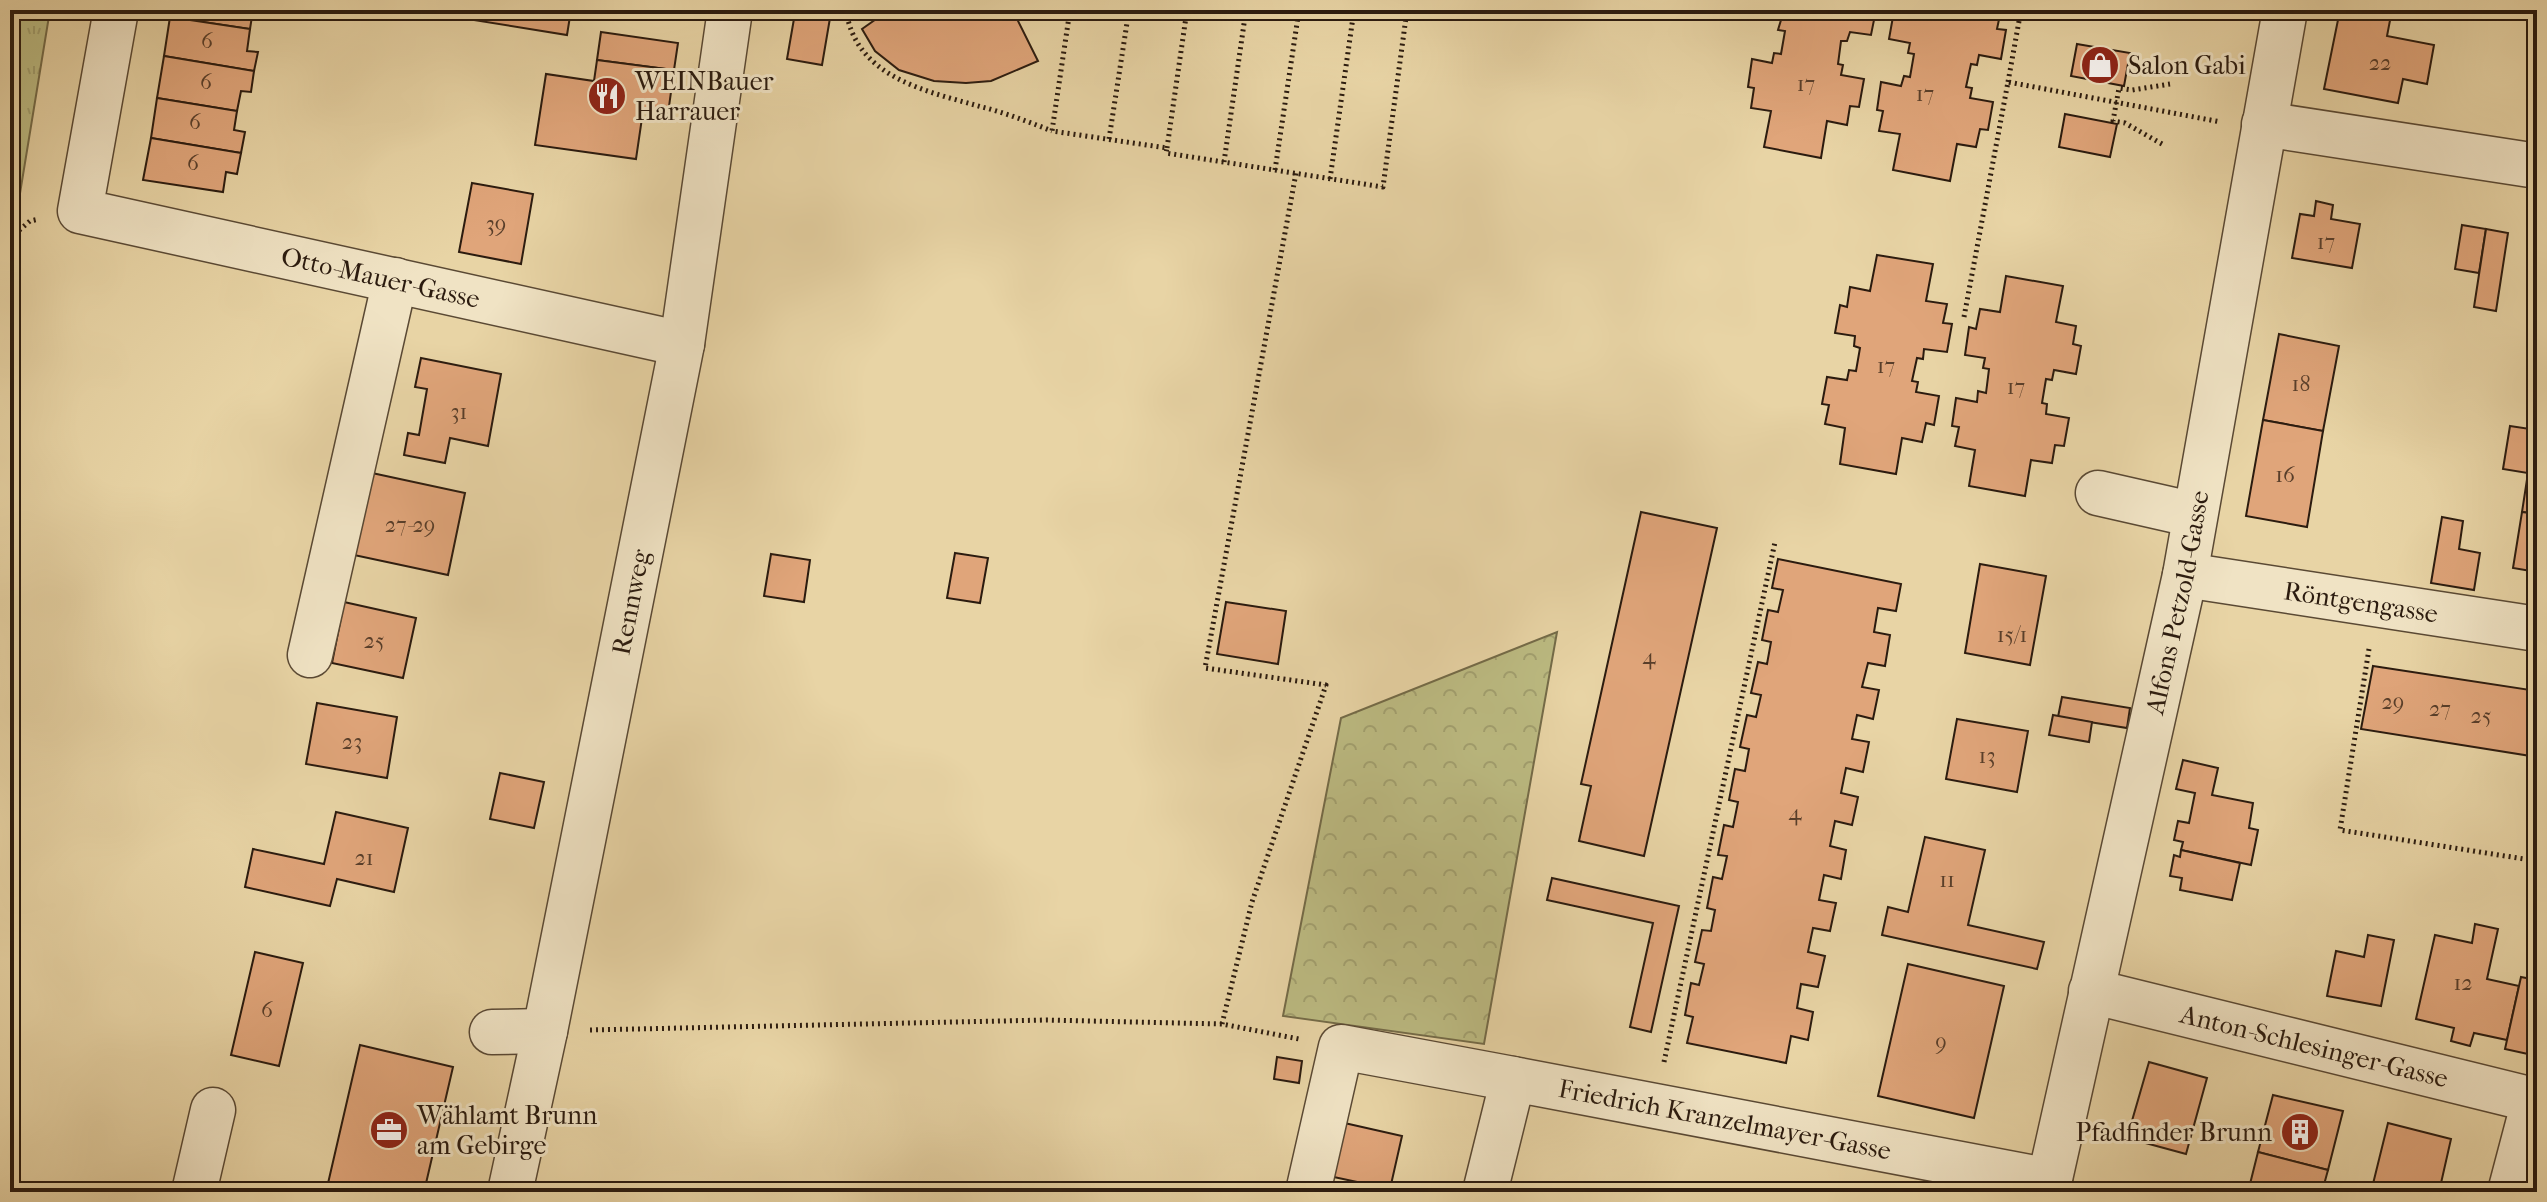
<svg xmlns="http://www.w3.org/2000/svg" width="2547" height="1202" viewBox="0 0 2547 1202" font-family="'IM FELL French Canon',serif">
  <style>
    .grass { fill: url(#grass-tufts); stroke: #746b48; stroke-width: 2 }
    .forest { fill: url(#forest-crowns); stroke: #746b48; stroke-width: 2 }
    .building { fill: #e0a57a; stroke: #2b1b0f; stroke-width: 2 }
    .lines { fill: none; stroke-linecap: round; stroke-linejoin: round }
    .minor-casing { stroke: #5a4934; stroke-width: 47 }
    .path { stroke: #2b1b0f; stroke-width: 5; stroke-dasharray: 2 4; stroke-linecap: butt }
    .minor { stroke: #f0e3c4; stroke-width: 44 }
    .labels { text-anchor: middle; stroke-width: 6; stroke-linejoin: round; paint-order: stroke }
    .number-label { font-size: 22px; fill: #583e2a }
    .poi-label { font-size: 26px; fill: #2b1b0f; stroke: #f0e3c4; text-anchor: start }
    .street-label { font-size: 26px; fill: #2b1b0f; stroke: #f0e3c4 }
  </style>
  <defs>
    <pattern id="grass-tufts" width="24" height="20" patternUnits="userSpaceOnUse" patternTransform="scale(2)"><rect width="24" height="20" fill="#bcbb82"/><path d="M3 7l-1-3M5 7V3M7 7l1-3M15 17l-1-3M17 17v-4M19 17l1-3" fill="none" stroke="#a2a06f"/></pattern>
    <pattern id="forest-crowns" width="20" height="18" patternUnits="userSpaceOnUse" patternTransform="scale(2)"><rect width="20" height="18" fill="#bcbb82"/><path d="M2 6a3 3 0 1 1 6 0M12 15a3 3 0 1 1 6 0" fill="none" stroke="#a2a06f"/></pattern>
  </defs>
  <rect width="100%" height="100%" fill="#e8d4a5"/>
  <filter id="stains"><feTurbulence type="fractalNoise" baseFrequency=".0025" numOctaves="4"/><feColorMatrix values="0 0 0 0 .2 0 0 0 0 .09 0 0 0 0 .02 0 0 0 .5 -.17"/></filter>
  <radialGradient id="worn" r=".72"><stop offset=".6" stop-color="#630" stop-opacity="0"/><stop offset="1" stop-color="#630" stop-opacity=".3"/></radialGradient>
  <polygon class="grass" points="10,10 50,10 15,224 10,227"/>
  <polygon class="forest" points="1557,632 1484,1044 1283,1016 1341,718"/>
  <g class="building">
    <polygon points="171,10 253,10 250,29 170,17"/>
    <polygon points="462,10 571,10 567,35 461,18"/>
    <polygon points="889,10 1027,10 1018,21 1038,61 991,81 966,83 934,81 899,70 875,51 862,29"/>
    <polygon points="1761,10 1876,10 1871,35 1850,32 1847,41 1841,41 1838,64 1843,65 1841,75 1864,79 1859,107 1850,106 1847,125 1827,121 1821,158 1764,147 1771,111 1751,108 1754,88 1748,87 1752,59 1772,63 1774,53 1781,54 1785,31 1778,30 1781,20 1760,16"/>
    <polygon points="1902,10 2001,10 1997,29 2006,30 2001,59 1979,55 1977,65 1971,64 1966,87 1972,88 1970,98 1993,102 1988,130 1980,129 1976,147 1957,144 1950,181 1893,170 1900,134 1879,131 1883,111 1877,110 1881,82 1901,86 1904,76 1910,77 1914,54 1908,53 1910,43 1889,39 1894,11"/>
    <polygon points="2340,10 2392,10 2387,36 2434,45 2427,84 2403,79 2398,103 2324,89"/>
    <polygon points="795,13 830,18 822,65 787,59"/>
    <polygon points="170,17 250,29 247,51 258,52 254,71 164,56"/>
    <polygon points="601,32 678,43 674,70 597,60"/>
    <polygon points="2077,44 2130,53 2124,86 2071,76"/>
    <polygon points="164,56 254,71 251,92 241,91 237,111 157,98"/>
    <polygon points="597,60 674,70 668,114 643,111 636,159 535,145 546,74 594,81"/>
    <polygon points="157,98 237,111 234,130 245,132 241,153 151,138"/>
    <polygon points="2065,114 2117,124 2110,157 2059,147"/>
    <polygon points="151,138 241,153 237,174 226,172 223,192 143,180"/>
    <polygon points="472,183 533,194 521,264 459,252"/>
    <polygon points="2316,201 2333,205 2331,219 2360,224 2352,268 2292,258 2300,214 2314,216"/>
    <polygon points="2462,225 2486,229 2479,273 2455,269"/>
    <polygon points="2486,229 2508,233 2496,311 2474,307"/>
    <polygon points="1877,255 1933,264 1926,301 1947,304 1943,323 1952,324 1947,352 1924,349 1923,359 1917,358 1912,381 1918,382 1916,392 1939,396 1934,425 1926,423 1922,442 1902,438 1896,474 1840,464 1845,428 1825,424 1829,405 1822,404 1827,377 1847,380 1849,370 1856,371 1860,348 1854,346 1855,336 1835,333 1840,305 1847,307 1850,287 1870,291"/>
    <polygon points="2006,276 2063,286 2056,322 2076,326 2073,344 2081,346 2076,374 2054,370 2052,380 2046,379 2042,403 2047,404 2046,414 2069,418 2064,446 2055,445 2052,463 2031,460 2025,496 1969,486 1975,450 1955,446 1959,427 1952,426 1956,398 1977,402 1978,391 1986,393 1989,369 1983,368 1985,358 1965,355 1969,327 1976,329 1980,309 2000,312"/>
    <polygon points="2279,334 2339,346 2323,431 2263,420"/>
    <polygon points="421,358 501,374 488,446 450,438 445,463 404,455 408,433 419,435 427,389 415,387"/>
    <polygon points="2263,420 2323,431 2307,527 2246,516"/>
    <polygon points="2510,426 2537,430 2537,514 2522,512 2528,473 2503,469"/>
    <polygon points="372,473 465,493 448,575 354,555"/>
    <polygon points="1641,512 1717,528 1644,856 1579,841 1591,786 1581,784"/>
    <polygon points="2522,512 2537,514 2537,572 2513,568"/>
    <polygon points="2442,517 2463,521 2459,549 2480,553 2474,590 2431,583"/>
    <polygon points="955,553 988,558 980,603 947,598"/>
    <polygon points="771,554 810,560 804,602 764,596"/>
    <polygon points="1778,559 1901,584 1896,611 1878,608 1874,632 1890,635 1885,666 1868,663 1862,687 1879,690 1873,719 1857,715 1852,739 1869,742 1863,772 1846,768 1841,793 1858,797 1852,825 1835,821 1830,846 1846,850 1841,879 1824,875 1819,900 1836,903 1830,931 1813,928 1808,952 1825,956 1818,987 1801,984 1797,1008 1813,1012 1808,1040 1791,1036 1786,1063 1687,1043 1693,1017 1685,1015 1691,983 1699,985 1704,964 1695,962 1702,930 1711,931 1715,910 1707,908 1713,877 1722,879 1727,856 1718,855 1724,825 1733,827 1738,802 1729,800 1735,769 1745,771 1749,749 1740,747 1747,715 1756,717 1761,695 1751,693 1758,662 1767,664 1771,642 1762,640 1768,610 1778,612 1783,590 1772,588"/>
    <polygon points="1980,564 2046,576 2030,665 1965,653"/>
    <polygon points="344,602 416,618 403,678 332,663"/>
    <polygon points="1226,602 1286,611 1278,664 1217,654"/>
    <polygon points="2373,666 2537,691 2537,757 2361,729"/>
    <polygon points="2062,697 2130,708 2127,728 2058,717"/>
    <polygon points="317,703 397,717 387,778 306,764"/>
    <polygon points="2053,715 2092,722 2089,742 2049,735"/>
    <polygon points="1957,719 2028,731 2017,792 1946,779"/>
    <polygon points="2183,760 2218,768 2212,795 2253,803 2249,828 2258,830 2251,865 2181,850 2183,842 2174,840 2178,821 2189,823 2195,793 2176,789"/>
    <polygon points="500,773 544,782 534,828 490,819"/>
    <polygon points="336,812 408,828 394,892 337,879 330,906 245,887 253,849 324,864"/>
    <polygon points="1925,837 1985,850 1968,925 2044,942 2037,969 1882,935 1888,907 1908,912"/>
    <polygon points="2181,850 2240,863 2232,900 2180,890 2182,878 2170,876 2174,855 2180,857"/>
    <polygon points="1552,878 1679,906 1651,1032 1630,1027 1653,923 1547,900"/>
    <polygon points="2475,924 2498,929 2487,979 2519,986 2507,1040 2474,1033 2470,1046 2451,1041 2454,1028 2416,1019 2435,935 2472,943"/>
    <polygon points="2368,935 2394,940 2381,1006 2327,996 2336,951 2364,957"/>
    <polygon points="255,952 303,963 279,1066 231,1055"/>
    <polygon points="1908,964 2004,986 1974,1118 1878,1096"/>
    <polygon points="2521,977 2537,980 2537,1056 2505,1049"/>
    <polygon points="360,1045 453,1067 424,1192 326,1192"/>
    <polygon points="1277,1057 1302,1061 1299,1083 1274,1079"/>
    <polygon points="2149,1062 2207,1078 2186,1154 2127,1138"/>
    <polygon points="2273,1095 2343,1111 2328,1170 2258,1152"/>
    <polygon points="1340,1122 1402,1136 1390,1189 1329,1176"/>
    <polygon points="2388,1123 2451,1139 2439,1192 2371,1192"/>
    <polygon points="2258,1152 2328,1170 2322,1192 2248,1192"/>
  </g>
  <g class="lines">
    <g class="minor-casing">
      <g id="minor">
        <path id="s1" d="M116,10L80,211L682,344"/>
        <polyline points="2264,124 2537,166"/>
        <polyline points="2098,493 2195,515"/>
        <path id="s2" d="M2185,575L2537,629"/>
        <polyline points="310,655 395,280"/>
        <path id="s3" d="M2091,991L2537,1101"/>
        <polyline points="492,1032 545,1031"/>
        <polyline points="194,1192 213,1110"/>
        <path id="s4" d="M510,1192L545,1031L682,344L730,10"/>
        <polyline points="1308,1192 1341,1047 1513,1079"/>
        <path id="s5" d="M1485,1192L1513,1079L2050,1181"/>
        <path id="s6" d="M2047,1192L2185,575L2285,10"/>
        <polyline points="2510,1192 2534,1101"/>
      </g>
    </g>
    <g class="path">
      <path d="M846,10C856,78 926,91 982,107C1006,113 1029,122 1052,131"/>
      <polyline points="1070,10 1052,131 1167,148 1166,153 1383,187 1407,10"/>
      <polyline points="2008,82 2021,10"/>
      <polyline points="1109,139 1129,10"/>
      <polyline points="2162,144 2125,123 2113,121 2119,88 2132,90 2170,84"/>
      <polyline points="1167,148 1187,10"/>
      <polyline points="1224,162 1246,10"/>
      <polyline points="1275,170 1299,10"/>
      <polyline points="1330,179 1354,10"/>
      <polyline points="10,238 30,221 39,219"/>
      <polyline points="1964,317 2008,82 2221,122"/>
      <polyline points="2369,649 2340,830 2537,861"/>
      <polyline points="1222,1024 1252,902 1326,685 1205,668 1296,173"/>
      <polyline points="590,1030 1046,1020 1222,1024 1299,1039"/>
      <polyline points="1664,1062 1775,542"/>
    </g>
    <use href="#minor" class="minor"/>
  </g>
  <defs>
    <g id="shop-disc" transform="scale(2)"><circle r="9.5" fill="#8f2418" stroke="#f0e3c4"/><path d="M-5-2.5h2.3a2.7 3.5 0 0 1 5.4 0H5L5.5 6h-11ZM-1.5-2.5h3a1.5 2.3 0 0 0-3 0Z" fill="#fff"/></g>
    <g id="restaurant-disc" transform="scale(2)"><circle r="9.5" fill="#8f2418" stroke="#f0e3c4"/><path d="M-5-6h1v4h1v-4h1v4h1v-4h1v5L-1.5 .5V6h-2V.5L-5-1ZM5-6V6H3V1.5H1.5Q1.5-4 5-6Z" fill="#fff"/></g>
    <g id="office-disc" transform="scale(2)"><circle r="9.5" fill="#8f2418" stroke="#f0e3c4"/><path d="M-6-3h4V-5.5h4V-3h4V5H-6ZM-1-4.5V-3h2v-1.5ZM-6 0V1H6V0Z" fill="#fff"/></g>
    <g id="building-disc" transform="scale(2)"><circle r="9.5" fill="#8f2418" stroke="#f0e3c4"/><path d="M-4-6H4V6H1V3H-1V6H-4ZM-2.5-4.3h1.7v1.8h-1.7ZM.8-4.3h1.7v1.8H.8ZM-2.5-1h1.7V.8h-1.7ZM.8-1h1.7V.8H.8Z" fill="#fff"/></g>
  </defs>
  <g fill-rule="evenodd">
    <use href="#shop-disc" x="2100" y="65"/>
    <use href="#restaurant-disc" x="607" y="96"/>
    <use href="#office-disc" x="389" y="1130"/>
    <use href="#building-disc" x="2300" y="1132"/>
  </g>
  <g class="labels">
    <g class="number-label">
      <text x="207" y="48">6</text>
      <text x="2380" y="70">22</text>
      <text x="206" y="89">6</text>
      <text x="1806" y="91">17</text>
      <text x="1925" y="101">17</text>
      <text x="195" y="129">6</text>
      <text x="193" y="170">6</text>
      <text x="496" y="231">39</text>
      <text x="2326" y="249">17</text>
      <text x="1886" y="373">17</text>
      <text x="2301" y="391">18</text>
      <text x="2016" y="394">17</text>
      <text x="459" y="419">31</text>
      <text x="2285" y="482">16</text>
      <text x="410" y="532">27-29</text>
      <text x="2012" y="642">15/1</text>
      <text x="374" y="648">25</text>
      <text x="1649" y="664">4</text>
      <text x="2393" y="709">29</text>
      <text x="2440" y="716">27</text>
      <text x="2481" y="723">25</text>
      <text x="352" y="749">23</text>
      <text x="1987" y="763">13</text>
      <text x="1795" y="820">4</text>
      <text x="364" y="865">21</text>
      <text x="1947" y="887">11</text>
      <text x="2463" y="990">12</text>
      <text x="267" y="1017">6</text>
      <text x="1941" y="1049">9</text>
    </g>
    <g class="poi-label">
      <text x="2128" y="74">Salon Gabi</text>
      <text x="635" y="90">WEINBauer<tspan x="635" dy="30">Harrauer</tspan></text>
      <text x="417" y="1124">Wählamt Brunn<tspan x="417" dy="30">am Gebirge</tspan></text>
      <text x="2272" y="1141" text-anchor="end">Pfadfinder Brunn</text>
    </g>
    <g class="street-label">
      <text dy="9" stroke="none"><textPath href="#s1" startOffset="512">Otto-Mauer-Gasse</textPath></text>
      <text dy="9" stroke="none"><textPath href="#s2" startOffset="178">Röntgengasse</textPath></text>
      <text dy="9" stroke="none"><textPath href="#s4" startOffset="602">Rennweg</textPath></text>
      <text dy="9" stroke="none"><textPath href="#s6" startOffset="604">Alfons Petzold-Gasse</textPath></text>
      <text dy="9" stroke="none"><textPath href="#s3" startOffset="230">Anton-Schlesinger-Gasse</textPath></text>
      <text dy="9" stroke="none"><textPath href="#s5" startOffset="332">Friedrich Kranzelmayer-Gasse</textPath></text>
    </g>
  </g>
  <rect width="2547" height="1202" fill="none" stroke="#e8d4a5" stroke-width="40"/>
  <rect x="12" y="12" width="2523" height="1178" fill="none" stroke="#2b1b0f" stroke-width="4"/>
  <rect x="20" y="20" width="2507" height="1162" fill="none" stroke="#2b1b0f" stroke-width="2"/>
  <rect width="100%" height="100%" filter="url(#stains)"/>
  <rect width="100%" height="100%" fill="url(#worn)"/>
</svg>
